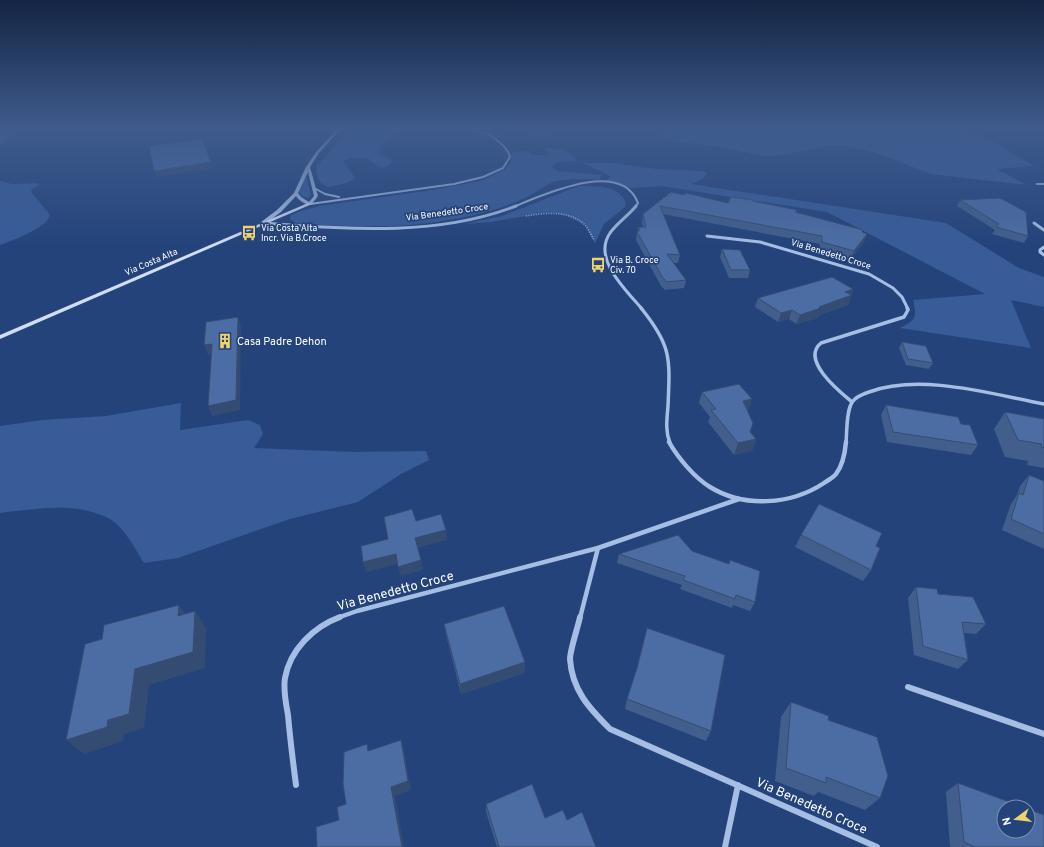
<svg xmlns="http://www.w3.org/2000/svg" width="1044" height="847" viewBox="0 0 1044 847" font-family="Overpass,sans-serif">
  <style>
    .green { fill: #375c98 }
    .lines { fill: none; stroke-linecap: round; stroke-linejoin: round }
    .path { stroke: #a6bee4; stroke-width: 1.5; stroke-dasharray: 1 1.5; stroke-linecap: butt }
    .minor-far4 { stroke: #a6bee4; stroke-width: 2 }
    .minor-far3 { stroke: #a6bee4; stroke-width: 3 }
    .minor-far2 { stroke: #a6bee4; stroke-width: 3.5 }
    .minor-far1 { stroke: #a6bee4; stroke-width: 4.5 }
    .minor { stroke: #a6bee4; stroke-width: 6 }
    .tertiary { fill: #a6bee4; fill-rule: evenodd }
    .secondary { fill: #d0ddf4; fill-rule: evenodd }
    .wall { fill: #415e8c }
    .shaded-wall { fill: #354c72 }
    .building { fill: #4c6da3; stroke: #354c72 }
    .labels { text-anchor: middle; stroke-width: 3.5; stroke-linejoin: round; paint-order: stroke }
    .far-street-label { font-size: 9px; fill: #fff; stroke: #24437a }
    .far-poi-label { font-size: 9px; fill: #fff; stroke: #24437a; text-anchor: start }
    .poi-label { font-size: 11px; fill: #fff; stroke: #24437a; text-anchor: start }
    .near-street-label { font-size: 13px; fill: #fff; stroke: #24437a }
  </style>
  <rect width="100%" height="100%" fill="#24437a"/>
  <g class="green">
    <polygon points="0,128 26,128 0,146"/>
    <path d="M350,128H403L380,146L379,154L393,160C384,173 377,167 368,158H351L343,161L355,178L347,183L328,187C319,183 315,176 317,166Z"/>
    <polygon points="519,128 549,128 551,134 550,136 530,138"/>
    <polygon points="682,128 918,128 918,130 982,135 1034,166 997,169 1025,184 1019,184 931,174 874,152 841,145 826,146 784,155 766,156 700,144 677,142 656,136"/>
    <path d="M544,148C560,149 567,148 577,161L558,162L553,165V168L558,171L602,175L599,180C585,179 571,178 557,181C546,184 537,192 527,197C514,203 499,209 485,212C433,227 375,228 322,225C312,224 297,226 290,219L291,215L301,211L319,206L426,191L481,181L506,169L511,162L513,152L530,151L531,155H548Z"/>
    <path d="M583,163H611L656,169L701,171L706,172L707,174L702,179L691,184L946,223L1019,268L1044,277V307L1011,300L1031,348L900,328C916,320 917,317 913,300L985,294L827,212L661,186L631,188L607,182L610,176Z"/>
    <polygon points="306,176 311,195 308,198 301,196 298,188"/>
    <path d="M0,181L12,184L37,183L39,185L32,189L31,192L50,215C48,227 12,241 0,245Z"/>
    <path d="M580,186C596,186 619,185 626,203L625,207L604,224L595,243L585,225L569,217L556,213H544L491,222L464,224L502,216L571,189Z"/>
    <path d="M181,403L180,430L248,420L260,425L263,434L254,448L354,452L426,451L429,460L401,474L358,502L290,519L178,558L144,563C136,550 124,527 110,519C76,501 35,509 0,513V426L42,420L106,416Z"/>
  </g>
  <g class="lines">
    <g class="path">
      <polyline points="363,128 361,131 364,133 380,128"/>
      <path d="M526,216C545,213 569,210 584,224C588,228 591,235 594,240"/>
    </g>
    <g class="minor-far4">
      <polyline points="1037,184 1044,184"/>
      <polyline points="316,189 325,194 339,197"/>
      <path d="M310,204L454,184L483,177L503,168L510,157C507,144 490,136 480,128"/>
      <path d="M513,207C543,195 621,158 638,203L635,207"/>
    </g>
    <g class="minor-far3">
      <path d="M636,206C628,216 618,222 610,233C592,259 626,290 642,309"/>
      <path d="M263,223C347,229 436,237 516,206"/>
      <polyline points="1034,223 1044,230"/>
      <polyline points="707,236 760,242 869,274 893,288 902,297 908,309"/>
      <polyline points="1044,247 1040,250 1040,252 1044,255"/>
    </g>
    <g class="minor-far2">
      <path d="M641,308C672,346 670,359 668,406C667,419 665,431 670,443"/>
      <path d="M852,402C840,392 800,360 821,343L904,317L908,310L907,308"/>
      <path d="M846,443C847,433 846,409 853,401C857,396 863,394 869,392C921,373 991,394 1044,404"/>
    </g>
    <g class="minor-far1">
      <path d="M669,442C678,458 695,478 710,487C744,508 791,505 824,483C828,480 833,478 836,474C843,465 845,453 846,442"/>
      <polyline points="337,618 357,611 598,548 739,499"/>
      <polyline points="580,618 598,548"/>
    </g>
    <g class="minor">
      <path d="M580,617C578,627 570,650 570,659C572,690 589,708 610,729L877,847"/>
      <polyline points="908,687 1044,734"/>
      <path d="M296,785C293,762 290,738 288,715C286,704 283,690 285,678C290,650 313,627 340,617"/>
      <polyline points="725,847 738,785"/>
    </g>
    <path class="tertiary" d="M338,128H342L319,153L310,167L318,196L311,205C306,205 298,200 296,196L281,212L265,224H261V222L277,210L294,193L306,167L316,152ZM308,172L314,196L309,202L301,197L298,193Z"/>
    <polygon class="secondary" points="308,203 312,204 0,339 0,335"/>
  </g>
  <g class="wall">
    <polygon points="445,128 482,128 486,131 486,136"/>
    <polygon points="484,128 500,128 498,138"/>
    <polygon points="684,195 728,203 753,201 797,210 796,213 867,234 864,242 851,259 819,250 820,244 663,214 680,255 678,263 673,263 686,280 684,288 665,290 661,286 636,240 637,232 638,232 638,227 643,227 642,222 643,214"/>
    <polygon points="960,200 1028,236 1024,243 992,234 995,230 957,206"/>
    <polygon points="722,249 750,270 748,278 729,278 720,257"/>
    <polygon points="853,289 848,305 819,315 818,318 796,324 789,319 778,322 755,307 758,298"/>
    <polygon points="902,342 933,363 929,369 906,365 899,348"/>
    <polygon points="702,392 749,410 747,411 750,432 756,439 752,451 734,455 708,422 710,417 699,403"/>
    <polygon points="886,405 961,424 978,445 971,455 887,442 881,415"/>
    <polygon points="1005,412 1044,419 1044,468 1027,465 1028,461 1005,457 994,429"/>
    <polygon points="1029,475 1044,481 1044,549 1002,530 1011,504 1017,495 1020,486"/>
    <polygon points="801,535 876,546 871,570 863,581 795,547"/>
    <polygon points="692,551 755,602 750,611 733,605 732,608 680,589 682,585 617,563 619,554"/>
    <polygon points="916,587 938,594 986,624 976,634 964,633 968,660 958,669 914,655 908,598"/>
    <polygon points="444,624 525,662 524,673 461,694 446,635"/>
    <polygon points="627,699 711,731 706,741 625,709"/>
    <polygon points="791,702 828,720 880,798 865,810 818,792 814,796 775,781 781,717"/>
    <polygon points="958,783 1044,847 950,847 946,792"/>
    <polygon points="486,804 545,818 567,820 596,847 497,847 486,812"/>
  </g>
  <g class="shaded-wall">
    <polygon points="499,128 500,128 498,138 498,133"/>
    <polygon points="211,162 213,169 156,177 154,171"/>
    <polygon points="867,234 864,242 851,259 854,251"/>
    <polygon points="853,289 850,296 852,295 848,305 819,315 818,318 796,324 800,315 819,307 845,292"/>
    <polygon points="792,310 789,319 778,322 781,313"/>
    <polygon points="238,317 241,327 240,410 212,416 208,406"/>
    <polygon points="212,344 216,353 208,355 204,345"/>
    <polygon points="752,399 749,410 740,412 743,401"/>
    <polygon points="756,439 752,451 734,455 738,443"/>
    <polygon points="446,530 447,540 417,548 415,538"/>
    <polygon points="396,554 398,564 366,572 363,562"/>
    <polygon points="421,560 423,570 401,576 398,567"/>
    <polygon points="179,605 190,621 178,616"/>
    <polygon points="195,611 206,628 205,668 149,685 144,728 124,734 123,741 84,754 66,740 108,720 135,669"/>
    <polygon points="525,662 524,673 461,694 460,684"/>
    <polygon points="401,740 404,750 411,790 395,796 404,847 402,847 391,787"/>
  </g>
  <g class="building">
    <polygon points="471,128 482,128 486,131"/>
    <polygon points="491,128 499,128 498,133"/>
    <polygon points="202,139 211,162 154,171 149,146"/>
    <polygon points="671,192 684,195 686,193 728,203 731,197 753,200 753,201 797,210 795,212 863,230 862,232 867,234 854,251 822,242 822,236 660,206 680,255 667,254 686,280 667,282 663,278 637,232 640,230 638,227 646,227 643,214"/>
    <polygon points="1000,198 1026,212 1028,236 996,227 999,224 960,200"/>
    <polygon points="722,249 740,250 750,270 731,270"/>
    <polygon points="832,277 853,289 845,292 852,295 819,307 821,308 800,315 792,310 781,313 758,298"/>
    <polygon points="238,317 236,400 208,406 212,344 204,345 206,322"/>
    <polygon points="902,342 926,346 933,363 908,359"/>
    <polygon points="739,384 752,399 743,401 753,423 750,432 756,439 738,443 711,410 716,409 702,392"/>
    <polygon points="886,405 958,417 961,424 970,425 978,445 893,432"/>
    <polygon points="1005,412 1044,419 1044,448 1041,447 1042,444 1018,440"/>
    <polygon points="1029,475 1044,481 1044,534 1011,519 1019,493 1023,495"/>
    <polygon points="819,504 882,533 876,546 880,548 871,570 801,535"/>
    <polygon points="412,509 416,521 441,514 446,530 415,538 421,560 398,567 396,554 363,562 361,546 388,539 384,517"/>
    <polygon points="678,535 692,551 729,564 730,560 760,571 755,602 736,595 735,599 683,580 685,576 619,554"/>
    <polygon points="916,587 937,589 938,594 973,597 986,624 962,622 968,660 923,646"/>
    <polygon points="179,605 178,616 195,611 193,652 135,669 129,714 108,720 107,727 66,740 85,644 102,639 104,625"/>
    <polygon points="504,606 525,662 460,684 444,624"/>
    <polygon points="647,628 725,655 711,731 627,699 637,668"/>
    <polygon points="791,702 829,716 828,720 877,737 888,776 880,798 826,777 826,783 786,768"/>
    <polygon points="401,740 408,781 391,787 402,847 317,847 316,827 339,820 337,807 346,804 343,784 344,752 367,744 368,751"/>
    <polygon points="958,783 1023,807 1004,807 1004,831 1028,831 1028,809 1044,815 1044,847 975,847 964,842"/>
    <polygon points="532,784 545,818 563,810 567,820 582,812 596,847 499,847 486,804"/>
  </g>
  <linearGradient id="sky" x2="0" y2="1"><stop stop-color="#142543"/><stop offset="0.52" stop-color="#3f5b8d"/><stop offset="1" stop-color="#3f5b8d" stop-opacity="0"/></linearGradient>
  <rect width="1044" height="246" fill="url(#sky)"/>
  <defs>
    <g id="bus-bare" transform="scale(1.2)"><path d="M-5-6H5V4H4V6H2V4H-2V6H-4V4H-5ZM-3.5-4V0h7V-4ZM-3.5 1.2v1.5H-2V1.2ZM2 1.2v1.5H3.5V1.2Z" fill="#efd26a" stroke="#24437a" stroke-width="2.5" paint-order="stroke"/></g>
    <g id="building-bare" transform="scale(1.2)"><path d="M-4-6H4V6H1V3H-1V6H-4ZM-2.5-4.3h1.7v1.8h-1.7ZM.8-4.3h1.7v1.8H.8ZM-2.5-1h1.7V.8h-1.7ZM.8-1h1.7V.8H.8Z" fill="#efd26a" stroke="#24437a" stroke-width="2.5" paint-order="stroke"/></g>
  </defs>
  <g fill-rule="evenodd">
    <use href="#bus-bare" x="249" y="233"/>
    <use href="#bus-bare" x="598" y="265"/>
    <use href="#building-bare" x="225" y="341"/>
  </g>
  <g class="labels">
    <g class="far-street-label">
      <text transform="translate(447 212) rotate(-8)" y="3">Via Benedetto Croce</text>
      <text transform="translate(831 254) rotate(17)" y="3">Via Benedetto Croce</text>
      <text transform="translate(151 262) rotate(-23)" y="3">Via Costa Alta</text>
    </g>
    <g class="far-poi-label">
      <text x="261" y="231">Via Costa Alta<tspan x="261" dy="10">Incr. Via B.Croce</tspan></text>
      <text x="610" y="263">Via B. Croce<tspan x="610" dy="10">Civ. 70</tspan></text>
    </g>
    <g class="poi-label">
      <text x="237" y="345">Casa Padre Dehon</text>
    </g>
    <g class="near-street-label">
      <text transform="translate(395 590) rotate(-15)" y="5">Via Benedetto Croce</text>
      <text transform="translate(812 805) rotate(24)" y="5">Via Benedetto Croce</text>
    </g>
  </g>
  <g transform="translate(1016 819) rotate(255)"><circle r="19" fill="#24437a" stroke="#7c8eaf"/>
  <path d="M0-3L7 15L0 10L-7 15Z" fill="#efd26a"/>
  <text y="-6" font-size="11" font-weight="bold" text-anchor="middle" fill="#ffffff">N</text>
  </g>
</svg>
